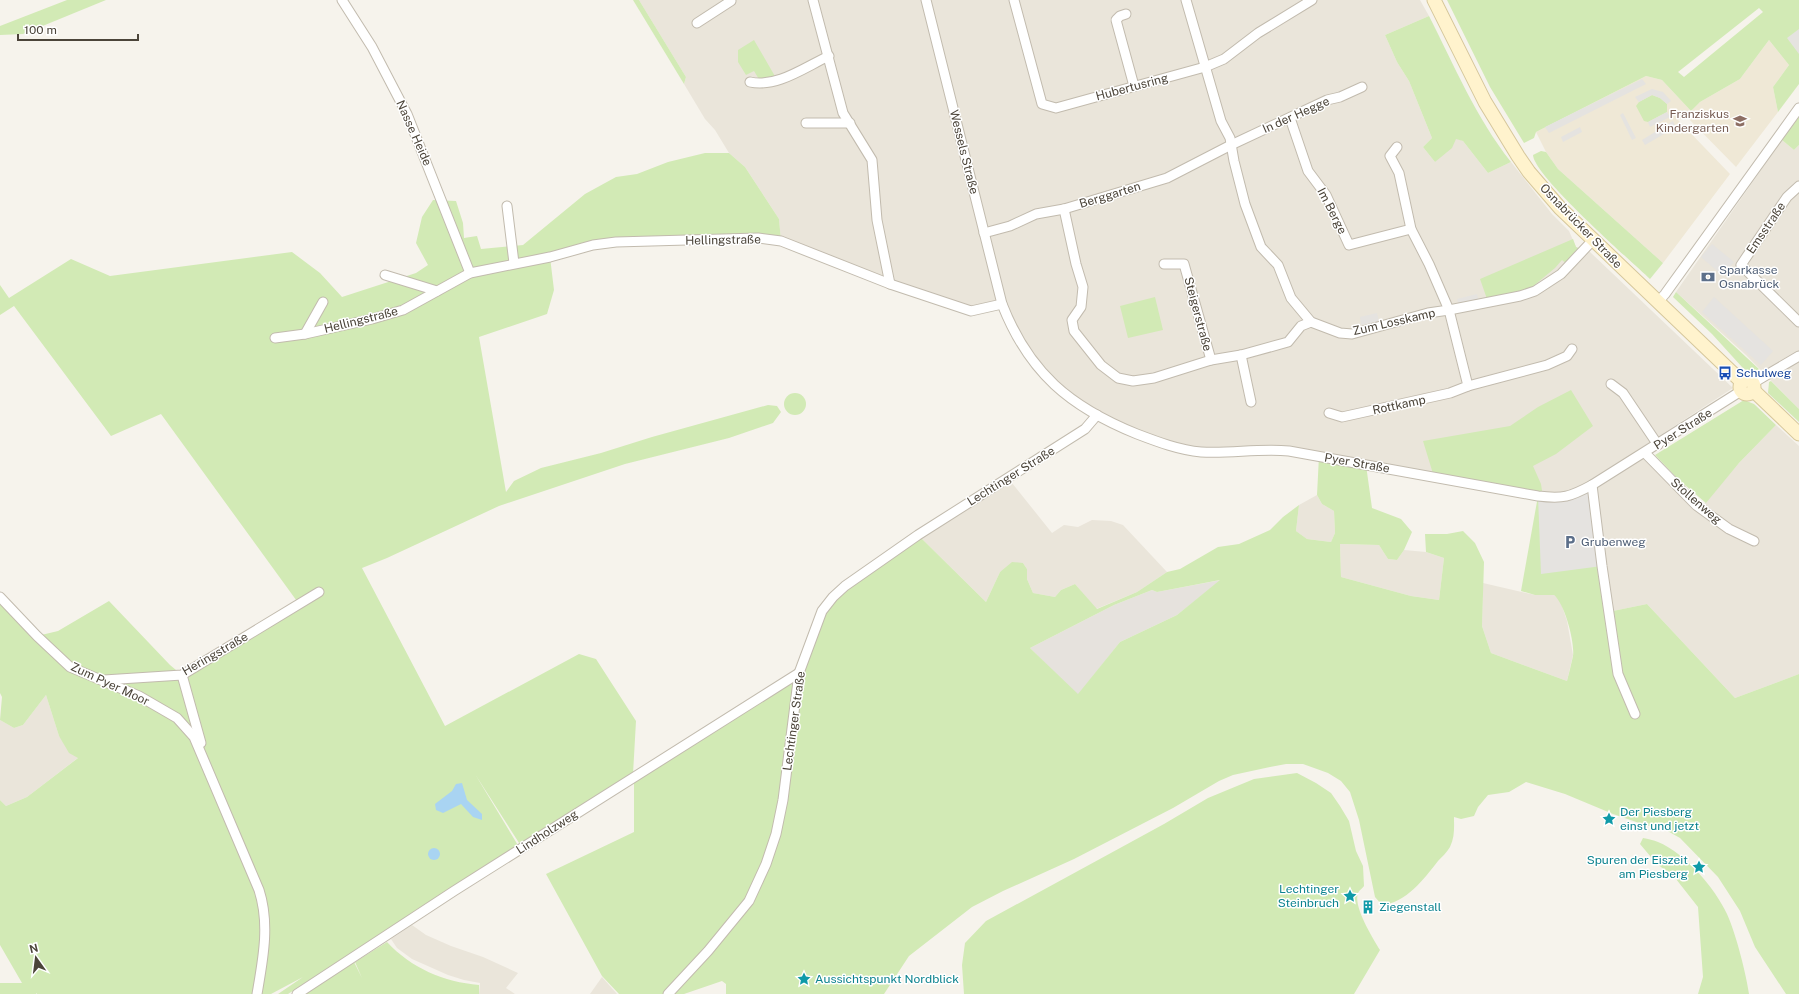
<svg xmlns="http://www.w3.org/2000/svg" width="1799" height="994" viewBox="0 0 1799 994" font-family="'Public Sans',sans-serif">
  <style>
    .residential { fill: #eae5da }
    .industrial { fill: #e6e2dd }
    .education { fill: #efe8d6 }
    .green { fill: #d2eab5; fill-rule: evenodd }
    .parking { fill: #e5e3e0 }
    .water { fill: #a9d4f2 }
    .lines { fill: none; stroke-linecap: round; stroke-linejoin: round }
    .street-casing { stroke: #c2bbae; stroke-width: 11 }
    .secondary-casing { stroke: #d6c79b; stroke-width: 15 }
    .street { stroke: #fff; stroke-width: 9 }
    .secondary { stroke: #fff3cd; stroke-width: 13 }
    .labels { text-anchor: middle; stroke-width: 3; stroke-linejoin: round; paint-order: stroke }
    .street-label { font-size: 12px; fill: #4b4439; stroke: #fff }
    .education-label { font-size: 12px; fill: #785e54; stroke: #fff; text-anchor: end }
    .service-label { font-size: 12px; fill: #4e5e75; stroke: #fff; text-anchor: start }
    .transit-label { font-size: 12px; fill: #164399; stroke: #fff; text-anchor: start }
    .culture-label { font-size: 12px; fill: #0d838f; stroke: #fff; text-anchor: start }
  </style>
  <rect width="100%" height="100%" fill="#f6f3ec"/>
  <g class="residential">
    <polygon points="639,0 1420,0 1429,16 1385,35 1397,62 1409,81 1432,138 1423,147 1435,162 1456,138 1463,141 1488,173 1511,162 1552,214 1569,231 1576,247 1590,252 1733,388 1636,451 1697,512 1739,463 1776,425 1799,446 1799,674 1735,698 1647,604 1608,612 1563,498 1289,451 1201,452 1120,426 1047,379 1002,305 971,311 781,241 779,219 745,167 729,153 715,130 705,119 684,84 686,77"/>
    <polygon points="1782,140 1794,150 1799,145 1799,409 1746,355 1676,292"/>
    <polygon points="1008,478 1052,533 1064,525 1078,527 1092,520 1111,521 1123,525 1167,572 1137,592 1096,609 1075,584 1061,590 1055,597 1033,593 1027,579 1027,569 1023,563 1000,572 986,602 918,535"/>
    <polygon points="1317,495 1322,504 1334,511 1335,533 1331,542 1307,539 1296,531 1299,505"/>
    <polygon points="1340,544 1379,545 1388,559 1397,560 1404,550 1426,552 1444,558 1439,600 1411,596 1341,577"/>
    <polygon points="1483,583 1535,595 1554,595 1560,600 1567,621 1573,655 1567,681 1491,653 1482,626"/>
    <polygon points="46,695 59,736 79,757 27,797 6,806 0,800 0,720 14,728 23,725"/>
    <polygon points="412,925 426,935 451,946 483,957 518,973 506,988 515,994 479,994 480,983 464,980 448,975 412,959 397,948 391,939"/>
    <polygon points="602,977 617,994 590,994"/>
  </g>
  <polygon class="industrial" points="1221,580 1177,615 1120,642 1078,695 1030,648 1114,605 1152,590 1157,592"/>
  <polygon class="education" points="1769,40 1789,65 1773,87 1778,112 1736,167 1685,115 1678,120 1730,174 1663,263 1558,169 1546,152 1536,132 1646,76 1662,80 1691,111 1700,102 1740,79"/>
  <g class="green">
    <polygon points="67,0 106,0 23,34 0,35 0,26"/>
    <polygon points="633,0 639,0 686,77 684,84"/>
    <path d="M1447,0H1799V84L1778,112L1773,87L1789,65L1769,40L1740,79L1700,102L1691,111L1662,80L1646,76L1536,132L1534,138L1524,143L1490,87ZM1759,8L1763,12L1684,77L1678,72Z"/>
    <path d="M1429,16C1454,65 1476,118 1511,162L1488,173L1463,141L1456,139L1452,148L1435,162L1423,147L1432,138L1409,81L1397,62L1385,35Z"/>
    <polygon points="754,40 776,78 760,81 754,71 746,75 738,62 738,50"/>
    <polygon points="1652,95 1660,98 1667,104 1667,112 1648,122 1644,121 1636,106 1639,102"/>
    <polygon points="1799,117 1799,145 1794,150 1782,140"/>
    <path d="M1541,151L1546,152L1558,169L1663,263L1650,279C1630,260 1534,176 1533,155Z"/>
    <polygon points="705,153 729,153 745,167 779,219 781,241 616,242 550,257 554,290 547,314 479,337 506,492 514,481 541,468 601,453 652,437 768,405 777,406 781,412 773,423 729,438 625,464 499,506 387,558 362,568 445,726 579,654 596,659 636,721 633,774 521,846 475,774 519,847 288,994 278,994 303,977 271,994 37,994 36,993 36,994 0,994 0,983 22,983 0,945 0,800 6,806 27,797 78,758 69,753 59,736 46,695 23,725 14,728 0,720 2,697 0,693 0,597 37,636 58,631 109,601 170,665 182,675 299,604 161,414 111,436 14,306 0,315 0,285 9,298 71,259 110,276 292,252 320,273 342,297 416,273 428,265 416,243 422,217 433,200 456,201 463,223 464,238 477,236 481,249 523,245 585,194 616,177 637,174 668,162"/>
    <polygon points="1573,239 1576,247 1580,249 1567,264 1562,260 1555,268 1531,288 1487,299 1480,279"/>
    <polygon points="1676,292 1760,370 1746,370 1742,367 1712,334 1673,297"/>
    <polygon points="1155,297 1163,330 1128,338 1120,306"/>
    <polygon points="1771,381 1799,409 1799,422 1768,393 1769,382"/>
    <path d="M1571,390L1593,426L1556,454L1533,466L1541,484L1543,497L1602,566L1608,612L1647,604L1735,698L1799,674V994H1786L1755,947L1740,911L1718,877L1680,838L1664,829L1645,825L1613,814L1565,794L1526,782L1509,792L1488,795L1478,807L1474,816L1461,819L1454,817C1454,827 1455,837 1450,847C1447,852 1442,857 1438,861C1424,879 1406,903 1382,905L1375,897L1359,820L1350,792L1341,781L1328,773L1303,764H1286L1270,767L1233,775L1219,781L1173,808L1074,859L1003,891L972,907L909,956L884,994H726V984L722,981L684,994H619L602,976L546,874L634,832V780L799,673L833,597L918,535L986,602L1000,572L1012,562L1023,563L1027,569V579L1033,593L1055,597L1061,590L1075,584L1097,609L1137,592L1167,572L1180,569L1218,547L1239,544L1270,530L1283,517L1299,505L1296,531L1307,539L1331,542L1335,533L1334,511L1322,504L1317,495L1319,456L1366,465L1372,508L1401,519L1412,532L1404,550L1397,560L1388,559L1379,545L1340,544L1341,577L1411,596L1439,600L1444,558L1426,552L1425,534H1447L1463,531L1475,543L1484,562L1482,626L1491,653L1567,681C1569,673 1571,665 1573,656C1575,643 1565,604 1554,595H1535L1521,591L1538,496L1434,477L1423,441L1510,426L1538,407ZM1220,580L1177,615L1120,642L1078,694L1030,648L1114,605L1152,590L1157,592Z"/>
    <circle cx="795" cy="404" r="11"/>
    <polygon points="1744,400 1754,404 1776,425 1739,463 1706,503 1679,480 1655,455"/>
    <path d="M1297,773L1316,783L1331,793L1340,806L1349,821L1356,851L1363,866L1364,886C1363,888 1359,890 1358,893C1353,907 1373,938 1380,950L1354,994H964L962,965L965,943L986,921L1164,824L1208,798L1254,779Z"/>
    <path d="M1643,838C1648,839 1654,840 1658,842C1685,853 1715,888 1727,914C1736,934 1746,973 1749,994H1698L1703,977L1698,907L1676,879L1656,863L1640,844Z"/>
    <path d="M387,942C411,968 444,982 479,985V994H304L354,962L362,978L355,962Z"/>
  </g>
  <g class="parking">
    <polygon points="1799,29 1799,54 1787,38"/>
    <polygon points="1642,79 1646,84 1549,133 1545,127"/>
    <polygon points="1652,89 1663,92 1671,101 1667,104 1660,98 1652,95 1639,102 1635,97"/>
    <polygon points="1667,112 1670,117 1650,127 1648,122"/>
    <polygon points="1623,113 1636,138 1632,140 1620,115"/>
    <polygon points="1673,121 1676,127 1645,145 1642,140"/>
    <polygon points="1580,127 1582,132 1563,142 1561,137"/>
    <polygon points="1712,244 1734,262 1723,276 1701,257"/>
    <polygon points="1477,294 1479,301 1459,306 1457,299"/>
    <polygon points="1714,297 1773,351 1761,365 1702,312"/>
    <polygon points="1377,313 1379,321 1361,325 1360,317"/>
    <polygon points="1592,485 1602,566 1541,574 1538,496 1563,498"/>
  </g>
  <g class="water">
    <polygon points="462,783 467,800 482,814 482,820 473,817 461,804 443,813 436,810 435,804 452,791 456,784"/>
    <circle cx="434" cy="854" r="6"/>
  </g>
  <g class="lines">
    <g class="street-casing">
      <g id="street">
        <polyline points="342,0 372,47 407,114 470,273"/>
        <polyline points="813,0 843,113 872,160 877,220 890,284"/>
        <path d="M926,0L1002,304C1029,373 1070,407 1137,434C1158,442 1179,450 1201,452C1230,454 1259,448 1289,451L1538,496C1563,499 1570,497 1592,485L1741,391"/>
        <polyline points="1014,0 1042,104 1056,108 1205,67 1224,59 1258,33 1312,0"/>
        <polyline points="1186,0 1221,121 1230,138 1234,161 1245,204 1261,247 1278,265 1291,298 1311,322 1340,333 1352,334 1428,313 1449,310 1520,296 1535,291 1561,274 1593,240"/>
        <polyline points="1126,14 1120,16 1116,20 1134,86"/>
        <polyline points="697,23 731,1"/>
        <path d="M750,82C777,88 805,67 829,56"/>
        <polyline points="1290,118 1308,171 1326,195 1349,245 1411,229"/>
        <polyline points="806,123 850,123"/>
        <polyline points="1799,186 1787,197 1741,265 1799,322"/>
        <polyline points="507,206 514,263"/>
        <polyline points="1064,209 1076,264 1083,287 1081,307 1072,320 1074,331 1101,365 1118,378 1133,381 1154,378 1211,360 1241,355 1288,342 1301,326 1311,322"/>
        <polyline points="984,233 1010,226 1036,214 1064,209 1167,178 1231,145 1327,100 1340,97 1362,87"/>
        <polyline points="1164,264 1184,264 1211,360"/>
        <polyline points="385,275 437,291"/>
        <polyline points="1658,302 1665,294 1799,108"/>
        <polyline points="305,334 323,302"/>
        <polyline points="275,338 305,334 372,319 403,310 470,273 550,257 593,245 616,242 758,238 781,241 890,284 971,311 1002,304"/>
        <polyline points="1241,355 1251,402"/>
        <polyline points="1753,383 1799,356"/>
        <polyline points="1611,384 1623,393 1658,445"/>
        <polyline points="1468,386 1547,365 1567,356 1572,349"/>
        <polyline points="1329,413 1342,417 1450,393 1468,386 1449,310 1429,264 1411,229 1399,173 1390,156 1397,147"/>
        <polyline points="1645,453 1696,505 1729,529 1754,541"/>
        <polyline points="1592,485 1602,566 1618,674 1635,714"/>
        <path d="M0,597L37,636L70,667L139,696L177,718L194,737L259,890C270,924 263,959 257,994"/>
        <polyline points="182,675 201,743"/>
        <polyline points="104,680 182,675 319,592"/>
        <polyline points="297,994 454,891 799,673"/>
        <polyline points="668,994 708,951 749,901 766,864 776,834 783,800 799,673 822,611 833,597 845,586 918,535 1085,429 1097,415"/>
      </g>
    </g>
    <g class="secondary-casing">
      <g id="secondary">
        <polyline points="1434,0 1485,102 1518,156 1529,172 1560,208 1742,382"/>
        <circle cx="1747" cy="387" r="7"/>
        <polyline points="1754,391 1799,434"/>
      </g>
    </g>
    <use href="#street" class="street"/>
    <use href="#secondary" class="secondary"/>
  </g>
  <defs>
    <g id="school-bare" transform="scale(1.08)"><path d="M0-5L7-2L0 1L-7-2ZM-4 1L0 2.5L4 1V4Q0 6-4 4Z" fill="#8d6e63" stroke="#fff" stroke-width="2.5" paint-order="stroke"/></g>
    <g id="bank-bare" transform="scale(1.08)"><path d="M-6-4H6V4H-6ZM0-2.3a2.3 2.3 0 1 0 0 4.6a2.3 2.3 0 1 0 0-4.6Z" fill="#5c6f8a" stroke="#fff" stroke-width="2.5" paint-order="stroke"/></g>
    <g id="bus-bare" transform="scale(1.08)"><path d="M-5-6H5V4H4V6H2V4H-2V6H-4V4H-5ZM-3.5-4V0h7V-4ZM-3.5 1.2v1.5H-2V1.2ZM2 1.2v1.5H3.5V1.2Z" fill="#1a4fb4" stroke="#fff" stroke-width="2.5" paint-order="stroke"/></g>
    <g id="parking-bare" transform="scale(1.08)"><path d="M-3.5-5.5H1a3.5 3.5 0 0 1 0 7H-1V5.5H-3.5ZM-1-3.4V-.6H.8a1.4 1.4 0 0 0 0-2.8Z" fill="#5c6f8a" stroke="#fff" stroke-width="2.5" paint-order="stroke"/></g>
    <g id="sight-bare" transform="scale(1.08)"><path d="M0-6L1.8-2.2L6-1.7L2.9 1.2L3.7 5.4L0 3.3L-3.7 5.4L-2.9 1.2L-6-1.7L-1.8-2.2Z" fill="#0f9aa8" stroke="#fff" stroke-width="2.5" paint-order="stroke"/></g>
    <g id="building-bare" transform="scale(1.08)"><path d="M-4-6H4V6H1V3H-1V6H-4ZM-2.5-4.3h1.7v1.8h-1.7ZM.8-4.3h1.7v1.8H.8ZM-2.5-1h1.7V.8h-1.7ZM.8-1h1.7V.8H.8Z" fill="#0f9aa8" stroke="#fff" stroke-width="2.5" paint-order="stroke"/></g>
  </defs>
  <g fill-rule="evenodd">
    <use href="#school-bare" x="1740" y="121"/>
    <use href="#bank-bare" x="1708" y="277"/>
    <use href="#bus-bare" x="1725" y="373"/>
    <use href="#parking-bare" x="1570" y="542"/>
    <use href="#sight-bare" x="1609" y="819"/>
    <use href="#sight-bare" x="1699" y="867"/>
    <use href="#sight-bare" x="1350" y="896"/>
    <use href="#building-bare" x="1368" y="907"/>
    <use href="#sight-bare" x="804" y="979"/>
  </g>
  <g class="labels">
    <g class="street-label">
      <text transform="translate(1132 87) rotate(-15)" y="4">Hubertusring</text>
      <text transform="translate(1296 115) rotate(-24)" y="4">In der Hegge</text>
      <text transform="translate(414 133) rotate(66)" y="4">Nasse Heide</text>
      <text transform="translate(964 152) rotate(76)" y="4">Wessels Straße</text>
      <text transform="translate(1110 195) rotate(-17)" y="4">Berggarten</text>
      <text transform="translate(1332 211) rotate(63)" y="4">Im Berge</text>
      <text transform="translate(1581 226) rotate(46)" y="4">Osnabrücker Straße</text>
      <text transform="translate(1766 228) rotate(-56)" y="4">Emsstraße</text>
      <text transform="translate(723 240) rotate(-1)" y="4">Hellingstraße</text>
      <text transform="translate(1198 314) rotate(75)" y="4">Steigerstraße</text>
      <text transform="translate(361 320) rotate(-14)" y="4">Hellingstraße</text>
      <text transform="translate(1394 322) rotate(-13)" y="4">Zum Losskamp</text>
      <text transform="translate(1399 405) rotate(-12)" y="4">Rottkamp</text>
      <text transform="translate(1683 429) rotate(-32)" y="4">Pyer Straße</text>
      <text transform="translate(1357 463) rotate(10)" y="4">Pyer Straße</text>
      <text transform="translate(1011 476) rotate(-32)" y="4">Lechtinger Straße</text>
      <text transform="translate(1696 501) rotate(41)" y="4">Stollenweg</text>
      <text transform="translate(215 654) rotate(-30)" y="4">Heringstraße</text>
      <text transform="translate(110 684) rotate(25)" y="4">Zum Pyer Moor</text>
      <text transform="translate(794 721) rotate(-82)" y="4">Lechtinger Straße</text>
      <text transform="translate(547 832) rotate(-33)" y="4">Lindholzweg</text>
    </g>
    <g class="education-label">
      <text x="1729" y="118">Franziskus<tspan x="1729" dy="14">Kindergarten</tspan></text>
    </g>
    <g class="service-label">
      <text x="1719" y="274">Sparkasse<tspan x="1719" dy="14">Osnabrück</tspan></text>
      <text x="1581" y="546">Grubenweg</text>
    </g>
    <g class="transit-label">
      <text x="1736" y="377">Schulweg</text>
    </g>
    <g class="culture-label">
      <text x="1620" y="816">Der Piesberg<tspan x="1620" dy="14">einst und jetzt</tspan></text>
      <text x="1688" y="864" text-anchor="end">Spuren der Eiszeit<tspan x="1688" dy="14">am Piesberg</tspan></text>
      <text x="1339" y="893" text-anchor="end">Lechtinger<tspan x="1339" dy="14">Steinbruch</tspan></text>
      <text x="1379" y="911">Ziegenstall</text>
      <text x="815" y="983">Aussichtspunkt Nordblick</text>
    </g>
  </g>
  <g transform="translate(36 958) rotate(346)" stroke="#ffffff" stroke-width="3" paint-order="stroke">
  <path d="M0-3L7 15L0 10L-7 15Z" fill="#4b4439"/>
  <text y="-6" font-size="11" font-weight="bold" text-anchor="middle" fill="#4b4439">N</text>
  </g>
  <path d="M18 34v6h120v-6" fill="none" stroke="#4b4439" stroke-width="2"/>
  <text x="24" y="34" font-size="12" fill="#4b4439" stroke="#ffffff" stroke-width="3" paint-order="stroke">100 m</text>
</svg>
